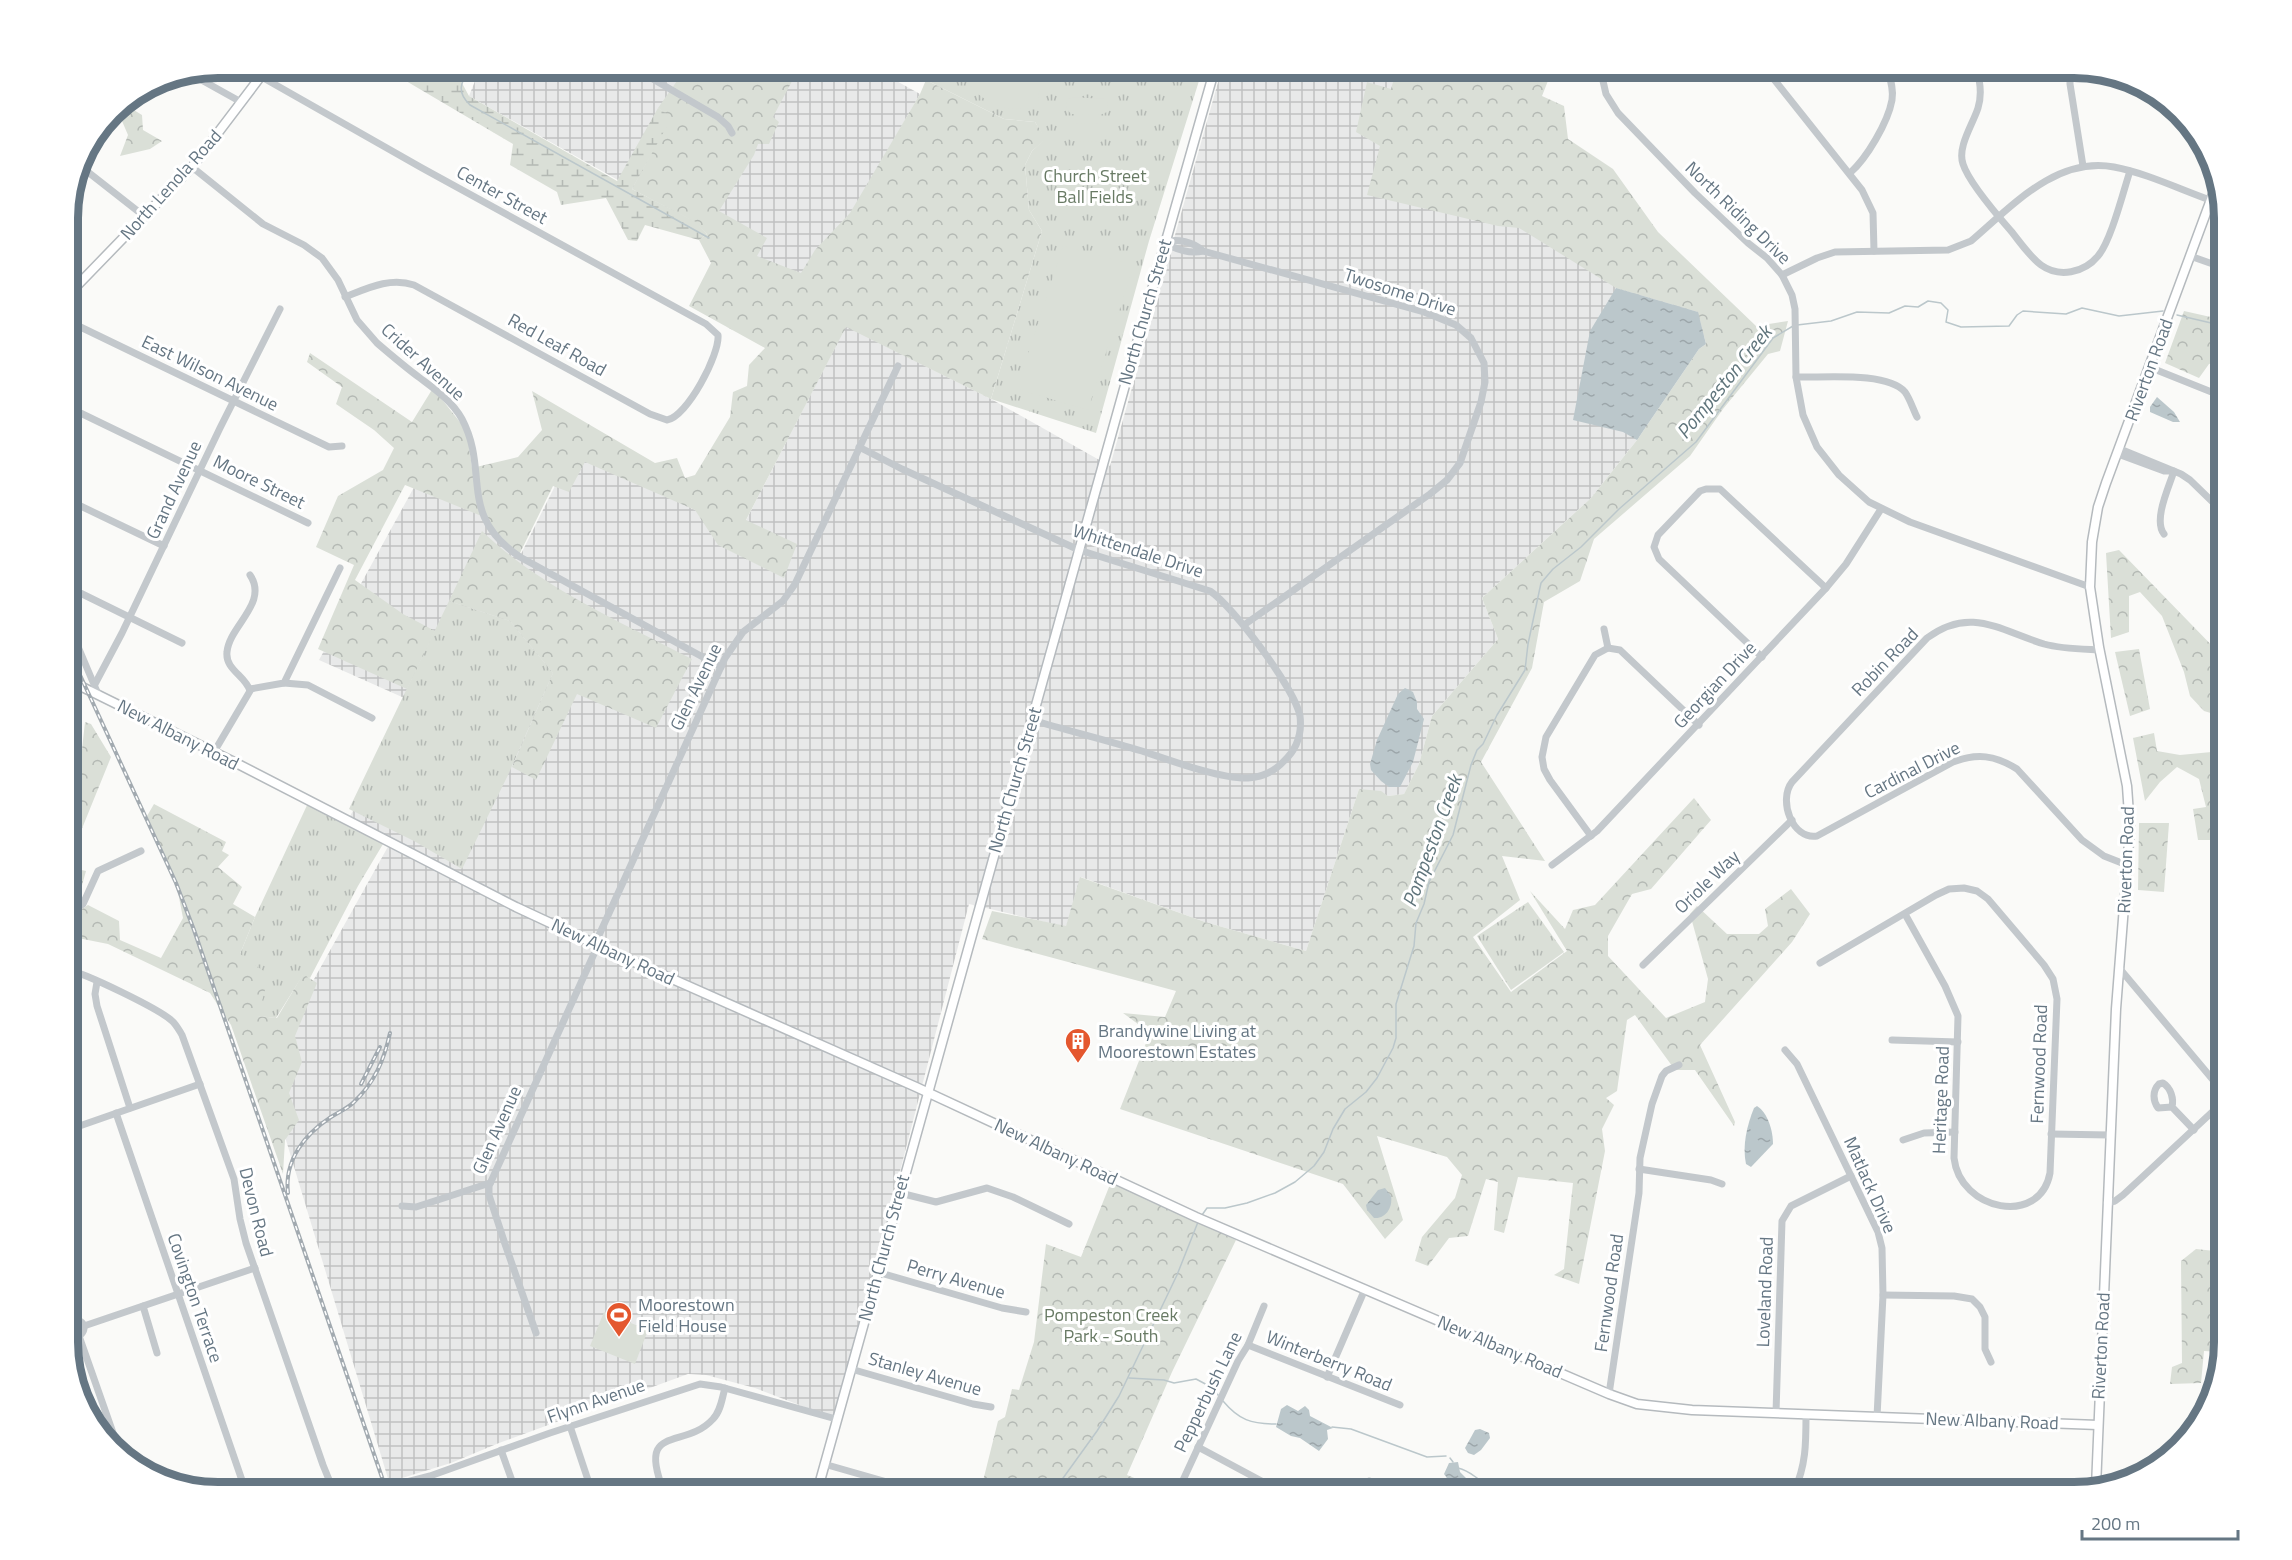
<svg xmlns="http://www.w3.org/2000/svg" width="2292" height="1560" viewBox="0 0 2292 1560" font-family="'Titillium Web',sans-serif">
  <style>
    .industrial { fill: url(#industrial-grid) }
    .grass { fill: url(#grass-tufts) }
    .forest { fill: url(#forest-crowns) }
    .wetland { fill: url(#wetland-marsh) }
    .garden { fill: #dadfd7 }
    .water { fill: url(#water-ripples) }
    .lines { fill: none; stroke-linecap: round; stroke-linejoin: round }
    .stream { stroke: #bbc7cb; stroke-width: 1.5 }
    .major-casing { stroke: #b5babe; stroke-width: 11 }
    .minor { stroke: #c3c8cc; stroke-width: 7 }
    .major { stroke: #fff; stroke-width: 8 }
    .rail-casing { stroke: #a2aab0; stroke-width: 4 }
    .rail { stroke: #fff; stroke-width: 1.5; stroke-dasharray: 4.5; stroke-linecap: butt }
    .labels { text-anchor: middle; stroke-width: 6; stroke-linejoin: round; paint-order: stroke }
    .park-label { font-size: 18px; fill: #687a64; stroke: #fff }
    .street-label { font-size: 18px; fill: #657683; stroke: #fff }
    .poi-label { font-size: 18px; fill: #657683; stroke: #fff; text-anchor: start }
    .water-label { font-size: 20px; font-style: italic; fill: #60757c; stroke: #fff }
    .rim { fill: none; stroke: #657683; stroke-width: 8 }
  </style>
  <defs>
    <pattern id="industrial-grid" width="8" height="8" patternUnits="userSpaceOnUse" patternTransform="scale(1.5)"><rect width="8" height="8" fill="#e8e9e9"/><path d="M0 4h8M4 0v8" fill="none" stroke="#c0c1c2"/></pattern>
    <pattern id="grass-tufts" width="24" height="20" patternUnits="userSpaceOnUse" patternTransform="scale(1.5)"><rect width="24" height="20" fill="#dadfd7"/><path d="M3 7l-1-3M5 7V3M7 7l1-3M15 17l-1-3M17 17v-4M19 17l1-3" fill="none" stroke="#b4b9b4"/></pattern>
    <pattern id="forest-crowns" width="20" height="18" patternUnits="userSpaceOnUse" patternTransform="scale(1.5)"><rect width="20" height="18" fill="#dadfd7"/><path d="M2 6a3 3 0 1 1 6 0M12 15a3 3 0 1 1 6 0" fill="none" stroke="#b4b9b4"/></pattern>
    <pattern id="wetland-marsh" width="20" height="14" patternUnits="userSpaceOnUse" patternTransform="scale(1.5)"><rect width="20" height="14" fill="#dadfd7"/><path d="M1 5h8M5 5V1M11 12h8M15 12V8" fill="none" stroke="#b4b9b4"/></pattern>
    <pattern id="water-ripples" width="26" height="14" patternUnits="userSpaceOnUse" patternTransform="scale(1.5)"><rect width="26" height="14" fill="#bbc7cb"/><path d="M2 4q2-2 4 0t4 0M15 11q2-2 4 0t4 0" fill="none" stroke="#9ca6aa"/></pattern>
  </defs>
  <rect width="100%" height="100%" fill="#fafaf8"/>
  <g class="industrial">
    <polygon points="464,68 873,68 920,94 811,283 756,258 469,96 477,76"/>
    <polygon points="1222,68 1543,68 1527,156 1716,316 1637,440 1591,498 1482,598 1498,639 1432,716 1419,764 1404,794 1388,796 1359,789 1306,951 1205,922 1081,877 1066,927 969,904 836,1419 755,1388 706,1375 688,1374 499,1443 451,1463 389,1482 273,1097 275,1049 390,843 347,822 411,701 319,660 429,460 520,556 573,450 740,532 846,326 991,399 1110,466"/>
  </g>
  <g class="grass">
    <polygon points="931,68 1203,68 1149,241 1096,433 991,399 1042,231 1029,210 1025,165 1032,151 1045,139 1035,122 1004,119 926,80"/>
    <polygon points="449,601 510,621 553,673 508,775 462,869 414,841 349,809"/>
    <polygon points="309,801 386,839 358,886 310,978 303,975 276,1018 258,1016 240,954 255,917"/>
    <polygon points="1528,902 1564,952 1511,990 1477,936"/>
  </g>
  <g class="forest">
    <polygon points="686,68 799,68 773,117 779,122 769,144 758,144 754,155 719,211 767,238 757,256 801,273 815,250 850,213 920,94 926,80 1004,119 1035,122 1046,139 1032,151 1025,165 1029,210 1042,231 991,399 846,327 746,520 797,544 784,578 718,545 695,510 585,462 569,492 553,486 519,555 488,526 484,517 405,485 355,580 403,614 435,631 407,689 318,649 354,565 316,547 338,496 383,470 394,448 374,430 336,404 342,387 307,362 310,353 412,422 433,388 467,431 472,468 518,457 542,430 532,391 655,463 677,458 685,478 695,475 730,417 733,392 747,386 749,365 765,348 689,306 711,263 699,240 707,234 695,222 632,189 671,117 658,108"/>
    <polygon points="1397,68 1553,68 1542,96 1564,106 1568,139 1613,169 1658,232 1756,326 1788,321 1780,351 1768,354 1723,409 1690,456 1594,539 1580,581 1544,602 1532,668 1481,762 1545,861 1502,856 1520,900 1473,937 1511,992 1567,951 1530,891 1565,929 1573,910 1595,905 1694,798 1711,820 1651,889 1632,894 1608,936 1608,956 1666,1018 1705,1002 1708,979 1690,914 1697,906 1727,934 1759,934 1768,926 1765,909 1791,889 1810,914 1792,942 1700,1045 1735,1122 1734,1126 1695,1070 1675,1070 1635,1015 1627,1020 1617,1091 1606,1098 1614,1105 1602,1129 1605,1151 1579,1284 1554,1275 1564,1269 1573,1183 1518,1177 1504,1233 1494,1230 1498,1182 1486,1179 1468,1236 1449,1238 1428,1266 1415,1261 1422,1237 1455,1198 1462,1175 1447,1157 1377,1136 1403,1220 1385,1239 1343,1184 1120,1109 1146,1043 1142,1027 1123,1013 1165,1017 1176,991 982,939 992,911 1066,926 1080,877 1205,922 1306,951 1359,789 1381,791 1388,796 1404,794 1419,764 1432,716 1498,639 1482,598 1591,498 1637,440 1699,349 1706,344 1698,312 1616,288 1519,228 1498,226 1367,195 1380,146 1356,132 1367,82 1391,89"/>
    <polygon points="124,104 142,115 143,130 162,141 150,149 120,156 128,135 122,121 111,113"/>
    <polygon points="2184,311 2224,320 2224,360 2209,364 2199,378 2165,363"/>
    <path d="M482,531C540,587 621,622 692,659L656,728L577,694L536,780L512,767L553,673L510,621L449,601Z"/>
    <polygon points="2119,550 2224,658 2224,840 2198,840 2193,809 2206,807 2199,779 2177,767 2160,782 2145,801 2133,738 2154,733 2157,751 2180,755 2222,751 2214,714 2204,711 2190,696 2184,672 2162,616 2140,592 2129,596 2129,632 2111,638 2106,553"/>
    <polygon points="2139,649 2150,709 2130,716 2115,652"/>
    <polygon points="85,722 91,724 111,757 68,863 68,797 80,768"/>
    <polygon points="154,804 226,842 222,851 229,855 218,867 242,887 233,904 255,917 240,954 269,975 258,1016 277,1018 303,974 317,983 295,1036 302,1062 289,1093 299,1120 285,1140 283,1174 231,1025 210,993 108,944 68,936 68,867 86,871 74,914 88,905 119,921 120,940 161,958 183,918 176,882 147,816"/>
    <polygon points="2139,823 2169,823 2164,892 2138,890"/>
    <polygon points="1111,1182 1236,1240 1172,1372 1127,1475 1168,1492 984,1492 982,1485 998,1421 1005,1417 1012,1389 1019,1390 1034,1342 1046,1244 1081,1257"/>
    <polygon points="2196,1249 2224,1252 2224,1342 2221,1352 2204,1351 2201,1383 2170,1384 2172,1367 2182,1363 2181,1261"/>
  </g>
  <polygon class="wetland" points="384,68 435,68 456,72 469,96 617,181 658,108 672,117 632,189 696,222 707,234 699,240 645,225 637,241 628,240 606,198 561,205 557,192 510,165 513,144"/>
  <g class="garden">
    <path d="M959,68H1041L1038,106C1002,116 975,100 959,68Z"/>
    <polygon points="1072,97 1105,99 1108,102 1107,112 1100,115 1071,114 1066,108 1067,100"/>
    <polygon points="1072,123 1102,124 1106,128 1107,137 1101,142 1071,141 1066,136 1066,128"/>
    <polygon points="1063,246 1129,264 1132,270 1088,410 1021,390 1018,385"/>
    <polygon points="604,1312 648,1330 635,1364 590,1346"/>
  </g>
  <g class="water">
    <polygon points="1616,288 1698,312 1706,344 1699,349 1637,440 1623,432 1573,420 1590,331"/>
    <polygon points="2157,397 2174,412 2180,422 2173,422 2150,412 2150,407"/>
    <polygon points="1405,688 1413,692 1417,702 1417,709 1424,719 1413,762 1400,787 1389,787 1381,781 1371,770 1370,764 1377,740 1398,694"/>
    <path d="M1757,1106C1768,1113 1773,1131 1773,1144L1751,1167L1746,1164C1742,1146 1747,1125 1754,1108Z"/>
    <path d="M1385,1188L1391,1196C1393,1207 1386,1219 1374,1218L1367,1210L1366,1205L1378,1190Z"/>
    <polygon points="1287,1405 1298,1411 1305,1406 1309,1410 1310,1416 1333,1428 1327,1430 1328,1439 1319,1451 1300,1438 1291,1436 1276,1427 1281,1409"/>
    <polygon points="1480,1429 1489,1433 1490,1438 1481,1450 1474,1455 1468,1453 1465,1448 1475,1430"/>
    <polygon points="1458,1462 1460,1472 1467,1479 1468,1485 1461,1491 1454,1488 1444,1474 1449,1463"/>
  </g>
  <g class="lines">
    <g class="stream">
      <path d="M469,68C461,83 456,92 470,105L709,238"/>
      <polyline points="2177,315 2224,326"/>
      <polyline points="1797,325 1831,321 1857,312 1889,313 1905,306 1918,307 1928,301 1941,303 1948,310 1946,322 1961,327 2009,326 2017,315 2023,311 2066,314 2082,308 2119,316 2163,311"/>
      <polyline points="1202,1215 1207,1208 1225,1208 1247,1203 1275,1193 1295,1182 1314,1166 1324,1152 1333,1129 1345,1109 1366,1092 1377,1078 1393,1048 1396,1038 1396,1004 1414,946 1416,923 1424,904 1429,882 1453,835 1471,765 1477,750 1483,744 1497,715 1525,670 1528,644 1541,583 1553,569 1581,547 1619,509 1696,442 1773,338 1793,326"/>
      <polyline points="1129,1378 1164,1380 1174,1383 1196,1379 1213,1388 1218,1395"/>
      <path d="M1223,1401C1239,1420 1251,1424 1276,1424"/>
      <polyline points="1332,1427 1351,1429 1427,1457 1446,1456"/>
      <polyline points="1450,1458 1453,1462"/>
      <path d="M1458,1468C1470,1471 1473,1476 1483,1482C1491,1487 1501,1489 1510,1492"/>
      <polyline points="1053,1492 1097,1431 1119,1396 1177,1275 1198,1222"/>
    </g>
    <g class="major-casing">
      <g id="major">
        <polyline points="68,295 192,167 267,68"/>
        <polyline points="68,680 238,764 516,907 634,962 916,1087 1196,1217 1609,1394 1637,1404 1692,1410 2098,1425"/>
        <polyline points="2096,1487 2116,1009 2130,829 2127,786 2099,647 2090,587 2092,542 2098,507 2106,483 2216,186"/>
        <polyline points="817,1492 1129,371 1215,68"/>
      </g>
    </g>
    <g class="minor">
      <polyline points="634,68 718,117 728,126 732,133"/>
      <polyline points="1600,68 1606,94 1618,113 1695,193 1748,243 1767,258 1782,275 1792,295 1795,309 1796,377 1803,415 1817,447 1839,475 1869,502 1910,522 2090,587"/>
      <polyline points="1765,68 1862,190 1873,213 1874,251"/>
      <path d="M1976,68C1980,80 1982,95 1978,108C1973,124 1957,147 1963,164C1969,183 1997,215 2011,231C2020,242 2029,256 2041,265C2059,278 2084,273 2098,256C2111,241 2123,192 2130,171"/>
      <polyline points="2070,68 2070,84 2083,166"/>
      <polyline points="189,73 241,102"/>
      <path d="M260,76L422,168L706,324L718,335C720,354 687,417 667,420L650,414L414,285C390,277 368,288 345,297"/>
      <polyline points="79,165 144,216"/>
      <path d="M192,167L263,224L304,245L322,258L338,280L357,320L377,343C391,355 405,367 420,378C436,390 452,401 462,419C490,472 457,515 520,557L721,667"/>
      <path d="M1850,173C1867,158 1888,122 1892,100C1894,89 1890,78 1887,68"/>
      <path d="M1165,242C1177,238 1194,242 1203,251L1424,312L1456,325L1471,338L1484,363L1485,382L1481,402L1460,463L1447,480L1430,494L1244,625"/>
      <path d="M1165,242C1175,250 1191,254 1203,251"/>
      <polyline points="2190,256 2224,268"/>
      <path d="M1782,275L1817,258L1835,252L1948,250L1971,241C2011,207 2056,156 2114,167C2146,173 2179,189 2210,200"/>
      <polyline points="68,321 329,447 342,446"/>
      <polyline points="2149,367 2224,397"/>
      <path d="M1796,377C1822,378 1887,371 1905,392C1910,399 1913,409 1917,417"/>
      <polyline points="68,407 308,523"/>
      <path d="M859,447L902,469L1079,550L1210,591C1233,606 1295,689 1300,716C1302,733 1297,749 1284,761C1275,771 1262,777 1248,778C1220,779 1169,760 1142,751C1106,740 1069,731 1032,720"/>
      <polyline points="2120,449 2181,474 2190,480 2224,513"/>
      <polyline points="2118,454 2164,471 2171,471"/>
      <polyline points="68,500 164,546"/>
      <path d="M2164,534C2153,520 2169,487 2174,471"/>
      <polyline points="68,587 182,643"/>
      <polyline points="68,623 98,694"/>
      <polyline points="1604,629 1608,648"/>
      <path d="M2100,650C2081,649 2062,649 2044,644C1999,630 1970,606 1927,638L1792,782C1778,800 1792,840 1817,836L1953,762C1977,753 1995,755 2017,769L2082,840L2104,856L2127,865"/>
      <polyline points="1762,657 1659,559 1654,547 1658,535 1700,491 1706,489 1720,489 1826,588"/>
      <polyline points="284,683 308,685 372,718"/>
      <polyline points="95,684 122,633 220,428 280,309"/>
      <polyline points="250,689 284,683 340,568"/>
      <path d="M214,752L250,691C246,676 225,670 227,652C229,626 269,603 250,575"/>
      <polyline points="1591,836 1550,780 1544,769 1542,757 1546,737 1595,655 1608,648 1620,650 1699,725"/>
      <polyline points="1552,865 1597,831 1826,588 1846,564 1881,509"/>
      <polyline points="68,915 83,904 98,871 141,851"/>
      <polyline points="595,944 725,658 743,632 783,601 795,584 898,366"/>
      <path d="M1820,963L1936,895L1949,889L1964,888L1977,891L1988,899L2044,965L2053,979L2057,999L2050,1173C2040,1227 1960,1211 1954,1158L1958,1016L1945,986L1905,914"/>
      <polyline points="1643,965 1792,820"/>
      <polyline points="2120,969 2224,1093"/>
      <path d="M68,970C85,973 157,1008 171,1020C176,1024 179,1030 182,1035L234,1179L240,1219L246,1243L323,1465L334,1492"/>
      <polyline points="97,982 95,994 97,1006 130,1108"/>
      <polyline points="1892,1040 1958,1042"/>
      <polyline points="1785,1050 1797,1064 1878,1232 1882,1248 1883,1295 1877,1417"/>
      <path d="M2172,1107C2174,1099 2171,1088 2163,1083L2159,1084C2152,1091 2153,1101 2158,1108L2172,1107L2194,1130"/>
      <polyline points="116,1113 246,1492"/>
      <polyline points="68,1130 200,1084"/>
      <polyline points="2051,1134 2110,1135"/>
      <polyline points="1903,1140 1924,1133 1955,1132"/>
      <polyline points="1639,1169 1711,1180 1722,1184"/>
      <polyline points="900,1193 936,1202 987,1188 1013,1197 1069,1224"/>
      <polyline points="2107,1203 2115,1201 2123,1195 2224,1101"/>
      <polyline points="402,1206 416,1207 490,1183"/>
      <polyline points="877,1272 1002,1308 1026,1312"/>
      <polyline points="1883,1295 1954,1296 1972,1299 1980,1307 1985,1317 1985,1349 1991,1362"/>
      <polyline points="68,1304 74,1320"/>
      <polyline points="143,1306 157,1353"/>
      <circle cx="76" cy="1328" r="8"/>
      <polyline points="84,1326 255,1268"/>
      <polyline points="536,1333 504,1241 489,1195 489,1186 598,945"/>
      <polyline points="79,1336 119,1450"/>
      <polyline points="1248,1345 1400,1405"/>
      <polyline points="851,1369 973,1404 991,1407"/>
      <polyline points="1327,1377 1365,1289"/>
      <polyline points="1609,1394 1639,1193 1640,1158 1652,1104 1662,1076 1666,1071 1679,1065"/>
      <polyline points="1776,1413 1782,1221 1791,1206 1851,1176"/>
      <polyline points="570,1426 592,1492"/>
      <polyline points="1198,1447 1282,1492"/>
      <polyline points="501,1450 516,1492"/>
      <polyline points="824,1464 922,1492"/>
      <polyline points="1178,1491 1238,1361 1248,1345 1264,1306"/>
      <polyline points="368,1492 430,1476 550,1433 700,1384 721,1387 836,1419"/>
      <path d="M664,1492C636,1422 684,1451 713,1419C721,1411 722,1398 725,1388"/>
      <polyline points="1366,1492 1369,1481"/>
      <path d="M1794,1492C1806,1465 1806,1444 1806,1415"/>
    </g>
    <use href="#major" class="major"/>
    <g class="rail-casing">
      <g id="rail">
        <polyline points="68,649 176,883 194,930 387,1492"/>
        <polyline points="361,1084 380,1047"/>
        <path d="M288,1193C284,1160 305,1134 331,1117C339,1112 348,1108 354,1102C375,1082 384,1060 390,1033"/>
      </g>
    </g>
    <use href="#rail" class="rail"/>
  </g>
  <defs>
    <g id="building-pin" transform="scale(1.35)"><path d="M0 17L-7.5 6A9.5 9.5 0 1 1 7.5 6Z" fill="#e4572e" stroke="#fff"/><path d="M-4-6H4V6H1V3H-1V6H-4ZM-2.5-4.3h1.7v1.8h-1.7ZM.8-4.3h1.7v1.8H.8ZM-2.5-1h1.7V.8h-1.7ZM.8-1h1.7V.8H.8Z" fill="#fff"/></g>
    <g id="stadium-pin" transform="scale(1.35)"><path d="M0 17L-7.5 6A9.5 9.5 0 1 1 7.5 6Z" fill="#e4572e" stroke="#fff"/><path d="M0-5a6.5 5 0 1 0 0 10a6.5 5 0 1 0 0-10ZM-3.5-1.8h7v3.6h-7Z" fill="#fff"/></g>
  </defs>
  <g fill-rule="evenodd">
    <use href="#building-pin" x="1078" y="1041"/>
    <use href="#stadium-pin" x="619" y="1315"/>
  </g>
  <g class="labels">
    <g class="park-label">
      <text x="1095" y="182">Church Street<tspan x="1095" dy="21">Ball Fields</tspan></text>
      <text x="1111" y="1321">Pompeston Creek<tspan x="1111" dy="21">Park - South</tspan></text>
    </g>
    <g class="street-label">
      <text transform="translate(171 185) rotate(-48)" y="6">North Lenola Road</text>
      <text transform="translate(502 195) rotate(29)" y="6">Center Street</text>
      <text transform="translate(1738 213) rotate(44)" y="6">North Riding Drive</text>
      <text transform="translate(1400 292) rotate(18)" y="6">Twosome Drive</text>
      <text transform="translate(1145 312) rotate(-74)" y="6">North Church Street</text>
      <text transform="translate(557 345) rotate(29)" y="6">Red Leaf Road</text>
      <text transform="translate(423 362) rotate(42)" y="6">Crider Avenue</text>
      <text transform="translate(2149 370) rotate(-70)" y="6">Riverton Road</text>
      <text transform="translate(210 373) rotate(26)" y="6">East Wilson Avenue</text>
      <text transform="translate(259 482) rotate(26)" y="6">Moore Street</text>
      <text transform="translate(174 490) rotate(-65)" y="6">Grand Avenue</text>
      <text transform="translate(1138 551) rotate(18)" y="6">Whittendale Drive</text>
      <text transform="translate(1885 662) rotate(-46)" y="6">Robin Road</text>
      <text transform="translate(1715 685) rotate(-47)" y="6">Georgian Drive</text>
      <text transform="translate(696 687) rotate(-64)" y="6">Glen Avenue</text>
      <text transform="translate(178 735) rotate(27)" y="6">New Albany Road</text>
      <text transform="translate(1912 770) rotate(-27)" y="6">Cardinal Drive</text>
      <text transform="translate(1015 780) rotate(-74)" y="6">North Church Street</text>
      <text transform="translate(2126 860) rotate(-88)" y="6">Riverton Road</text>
      <text transform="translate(1707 882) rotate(-44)" y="6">Oriole Way</text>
      <text transform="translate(613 952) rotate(25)" y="6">New Albany Road</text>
      <text transform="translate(2039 1064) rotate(-88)" y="6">Fernwood Road</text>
      <text transform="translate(1941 1100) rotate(-88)" y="6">Heritage Road</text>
      <text transform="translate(497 1130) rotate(-66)" y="6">Glen Avenue</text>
      <text transform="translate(1056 1152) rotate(25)" y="6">New Albany Road</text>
      <text transform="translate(1870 1185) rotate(66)" y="6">Matlack Drive</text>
      <text transform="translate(256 1212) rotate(76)" y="6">Devon Road</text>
      <text transform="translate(884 1248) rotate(-75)" y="6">North Church Street</text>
      <text transform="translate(956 1279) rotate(16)" y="6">Perry Avenue</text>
      <text transform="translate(1765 1292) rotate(-88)" y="6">Loveland Road</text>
      <text transform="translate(1609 1293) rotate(-82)" y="6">Fernwood Road</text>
      <text transform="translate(195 1298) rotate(71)" y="6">Covington Terrace</text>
      <text transform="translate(2101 1346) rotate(-87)" y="6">Riverton Road</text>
      <text transform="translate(1500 1347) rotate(23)" y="6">New Albany Road</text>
      <text transform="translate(1329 1361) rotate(22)" y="6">Winterberry Road</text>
      <text transform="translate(925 1374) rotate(16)" y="6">Stanley Avenue</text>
      <text transform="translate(1208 1392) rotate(-64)" y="6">Pepperbush Lane</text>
      <text transform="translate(596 1401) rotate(-19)" y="6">Flynn Avenue</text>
      <text transform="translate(1992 1421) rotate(2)" y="6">New Albany Road</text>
    </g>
    <g class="poi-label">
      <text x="1098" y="1037">Brandywine Living at<tspan x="1098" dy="21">Moorestown Estates</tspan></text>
      <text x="638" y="1311">Moorestown<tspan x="638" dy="21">Field House</tspan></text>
    </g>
    <g class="water-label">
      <text transform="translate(1724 382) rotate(-51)" y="7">Pompeston Creek</text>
      <text transform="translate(1432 841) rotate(-70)" y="7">Pompeston Creek</text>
    </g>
  </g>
  <path d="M0 0H2292V1560H0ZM218 78H2074A140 140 0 0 1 2214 218V1342A140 140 0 0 1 2074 1482H218A140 140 0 0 1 78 1342V218A140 140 0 0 1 218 78Z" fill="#fff" fill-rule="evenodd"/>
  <path class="rim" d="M218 78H2074A140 140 0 0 1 2214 218V1342A140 140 0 0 1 2074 1482H218A140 140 0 0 1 78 1342V218A140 140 0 0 1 218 78Z"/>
  <path d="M2082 1530v9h156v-9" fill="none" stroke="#657683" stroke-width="3"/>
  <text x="2091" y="1530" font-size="18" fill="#657683" stroke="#ffffff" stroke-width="4.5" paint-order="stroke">200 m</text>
</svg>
